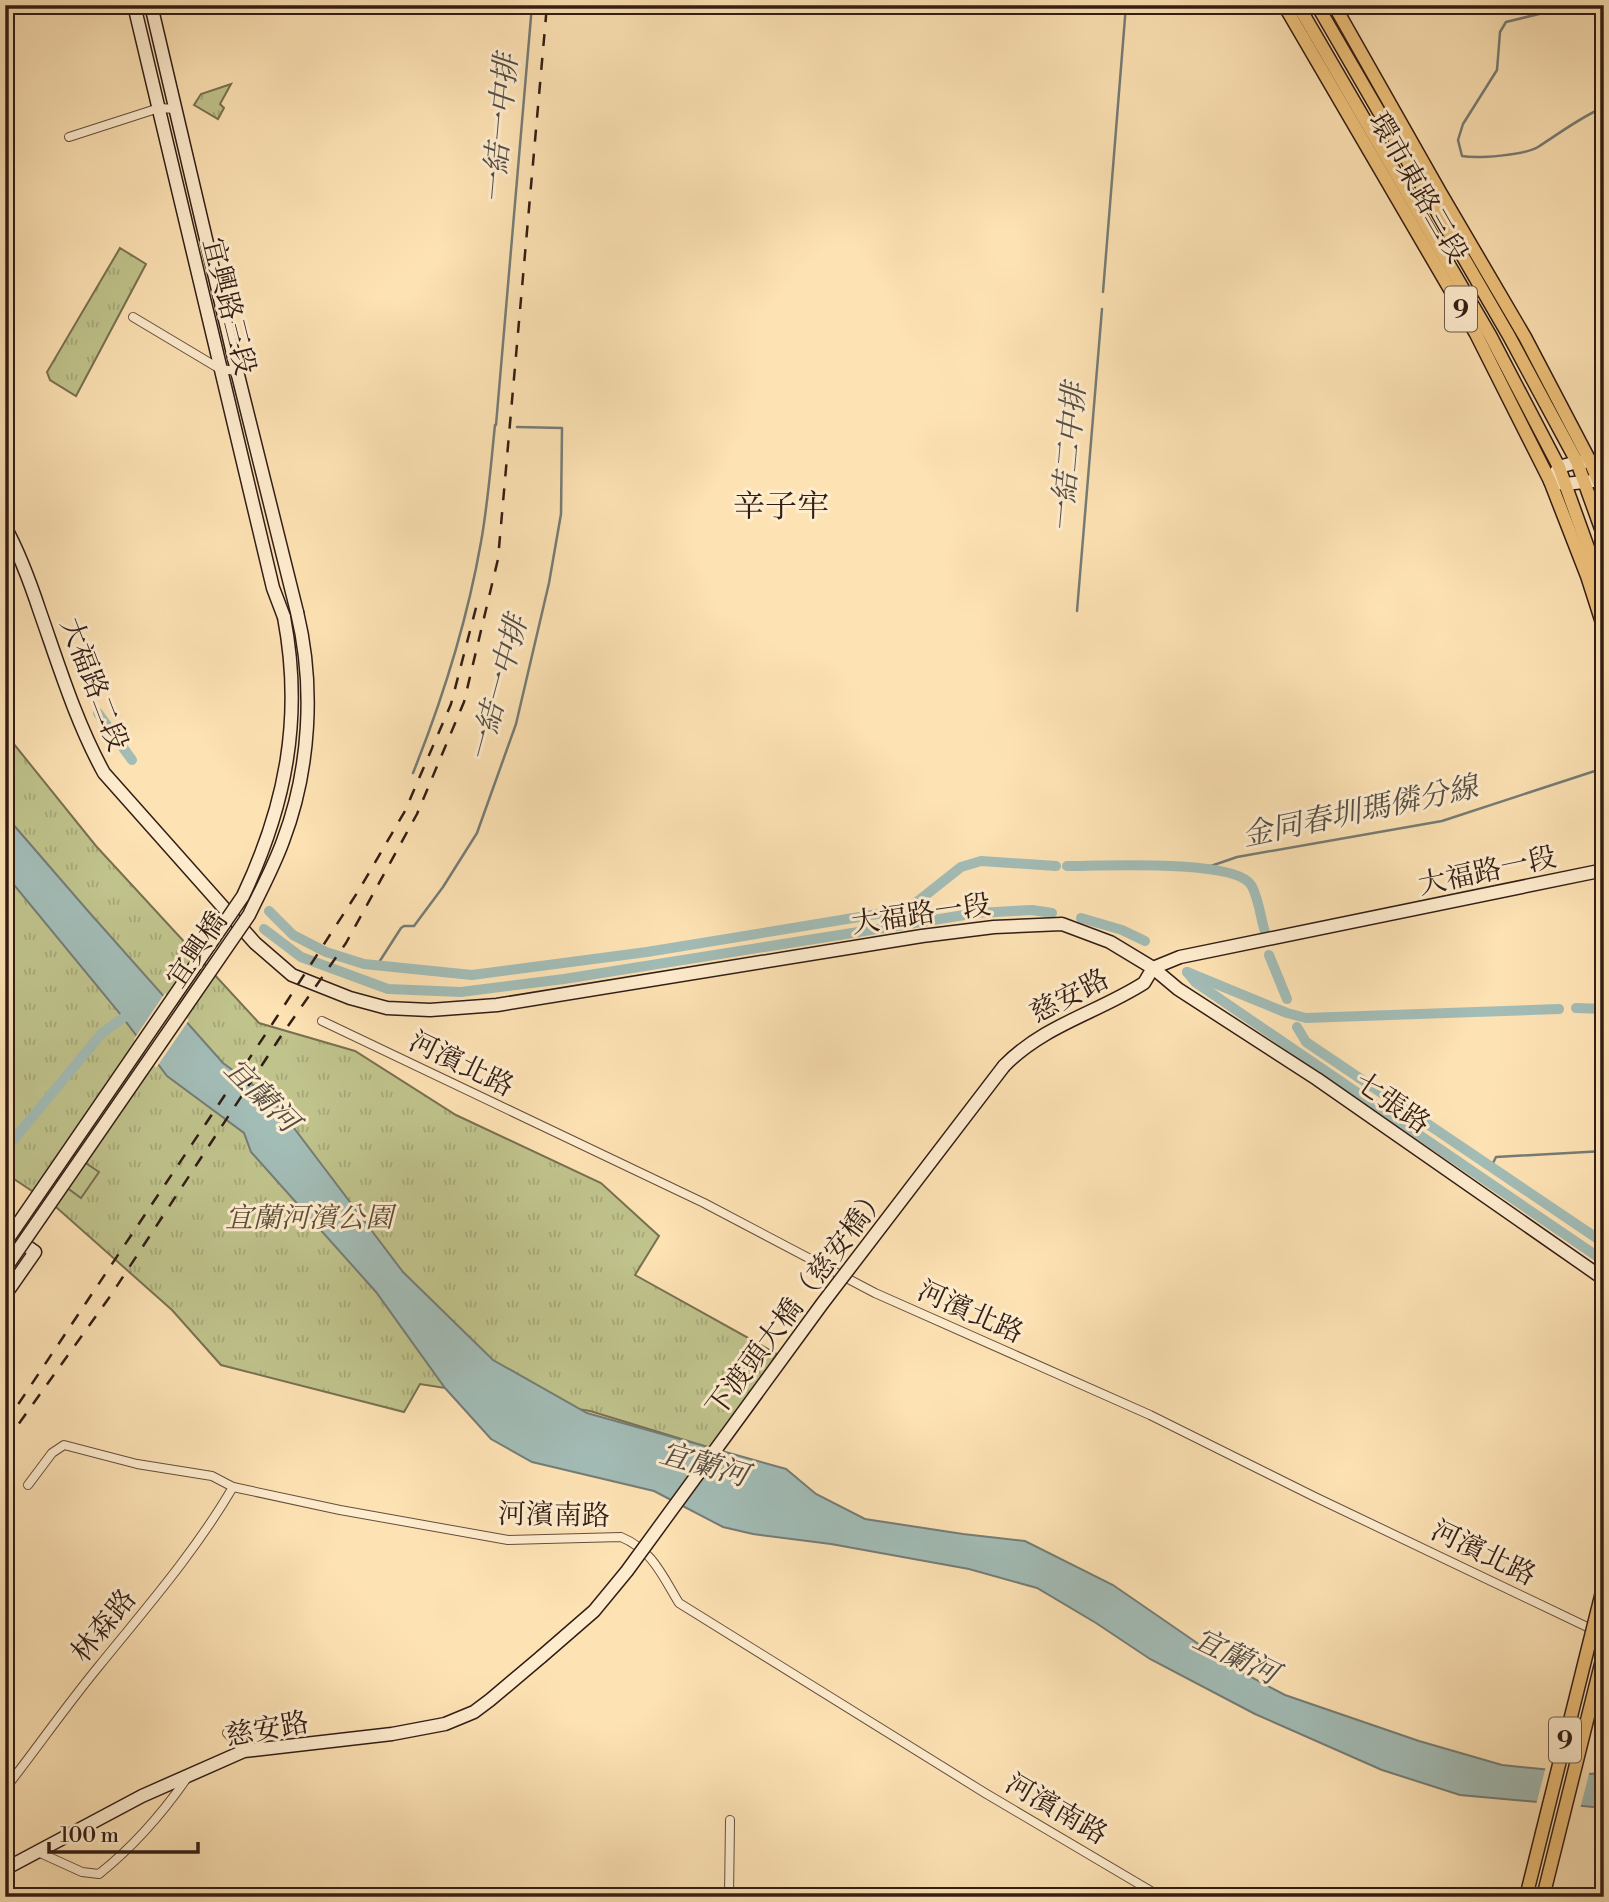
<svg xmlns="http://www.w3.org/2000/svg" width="1609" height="1902" viewBox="0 0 1609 1902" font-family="'Libre Bodoni','Noto Serif TC',serif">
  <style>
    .grass { fill: url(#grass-tufts); stroke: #797050; stroke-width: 2 }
    .pitch { fill: #c0c38c; stroke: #797050; stroke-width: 2 }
    .water { fill: #a2bcb6; stroke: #757c76; stroke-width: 2 }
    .pier { fill: #fde2b4 }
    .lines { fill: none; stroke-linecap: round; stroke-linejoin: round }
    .stream { stroke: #757c76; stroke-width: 2.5 }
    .canal { stroke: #a2bcb6; stroke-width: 10 }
    .street-casing { stroke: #654e3d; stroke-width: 10 }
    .secondary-casing { stroke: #321d15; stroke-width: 15 }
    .primary-casing { stroke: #321d15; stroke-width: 15 }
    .street { stroke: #feecce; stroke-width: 8 }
    .secondary { stroke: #feecce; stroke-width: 12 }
    .primary { stroke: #eec17a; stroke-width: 12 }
    .rail { stroke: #321d15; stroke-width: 2.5; stroke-dasharray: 12 12; stroke-linecap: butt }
    .secondary-bridge-casing { stroke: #321d15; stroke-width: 15; stroke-linecap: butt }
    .primary-bridge-casing { stroke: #321d15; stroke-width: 15; stroke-linecap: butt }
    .secondary-bridge { stroke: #feecce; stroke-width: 12 }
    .primary-bridge { stroke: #eec17a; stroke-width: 12 }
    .labels { text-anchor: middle; stroke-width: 6; stroke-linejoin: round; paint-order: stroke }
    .shield { fill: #feecce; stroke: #6f5b4c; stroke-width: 2 }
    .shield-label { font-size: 26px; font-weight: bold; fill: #321d15 }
    .street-label { font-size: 28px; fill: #321d15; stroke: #feecce }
    .park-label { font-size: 28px; font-style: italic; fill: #5d4f39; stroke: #feecce }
    .water-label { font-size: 30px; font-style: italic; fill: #544d45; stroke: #feecce }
    .quarter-label { font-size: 32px; fill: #321d15; stroke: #feecce }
  </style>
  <defs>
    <pattern id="grass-tufts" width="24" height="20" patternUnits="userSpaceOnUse" patternTransform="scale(1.75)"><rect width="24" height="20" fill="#c0c38c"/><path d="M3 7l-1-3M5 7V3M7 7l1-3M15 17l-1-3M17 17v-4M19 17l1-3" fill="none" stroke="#a5a778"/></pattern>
  </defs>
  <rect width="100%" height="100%" fill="#fde2b4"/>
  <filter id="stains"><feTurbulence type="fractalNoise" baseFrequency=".00286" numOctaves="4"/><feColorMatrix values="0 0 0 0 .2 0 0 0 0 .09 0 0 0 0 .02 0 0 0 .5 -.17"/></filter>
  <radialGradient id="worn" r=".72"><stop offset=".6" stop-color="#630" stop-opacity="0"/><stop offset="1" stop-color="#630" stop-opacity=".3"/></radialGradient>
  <g class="grass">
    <polygon points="231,84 220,104 224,108 218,119 194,105 201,94"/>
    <polygon points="120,248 146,264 76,396 50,380 47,372"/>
    <polygon points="5,733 96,846 259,1023 355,1051 456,1115 601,1183 659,1236 635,1275 777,1354 714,1449 590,1411 420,1384 404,1412 221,1365 172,1310 56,1207 5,1173"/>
  </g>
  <polygon class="pitch" points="65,1149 99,1172 81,1198 47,1173"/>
  <polygon class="water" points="5,815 88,911 223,1063 272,1099 403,1272 493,1360 587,1413 786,1469 816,1494 865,1519 963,1534 1025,1541 1113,1585 1232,1667 1285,1695 1419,1741 1502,1765 1592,1774 1604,1771 1604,1808 1460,1795 1382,1770 1255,1714 1150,1659 1096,1623 1037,1588 969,1569 831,1544 753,1534 723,1527 654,1491 532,1462 491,1439 445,1388 376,1292 251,1152 244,1133 167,1076 117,1010 5,874"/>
  <g class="pier">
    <polygon points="165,993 189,1020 156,1068 134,1039"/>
    <polygon points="1546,1766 1590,1770 1580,1809 1536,1805"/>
  </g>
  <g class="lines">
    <g class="stream">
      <path d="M1546,5L1543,13L1506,22L1500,32L1497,70L1463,124L1458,140L1462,156C1477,159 1525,155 1538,147C1560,133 1579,118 1604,107"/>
      <polyline points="1103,292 1126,5"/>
      <polyline points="496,425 532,5"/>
      <polyline points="1077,611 1102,309"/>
      <path d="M413,773C443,698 467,622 481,542C488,503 491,463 495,425"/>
      <polyline points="1205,868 1237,857 1442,821 1604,768"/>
      <polyline points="376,967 401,928 404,926 414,926 443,887 477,833 516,724 549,583 561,514 562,428 517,427"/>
      <polyline points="1492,1165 1496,1157 1604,1151"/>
    </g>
    <g class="canal">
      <polyline points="98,713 132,760"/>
      <path d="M1067,866C1100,866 1235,859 1251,885C1258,895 1261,920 1265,932"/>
      <polyline points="269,911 293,935 326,952 364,964 472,975 647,952 908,909 961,867 981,861 1056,866"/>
      <polyline points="1081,918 1122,930 1145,941"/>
      <polyline points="264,929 301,957 388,989 461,992 564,979 977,913 1032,910 1052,913"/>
      <polyline points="1269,955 1287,999"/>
      <polyline points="1187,972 1195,982 1604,1261"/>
      <polyline points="1187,972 1287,1013 1306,1018 1559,1009"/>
      <polyline points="1576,1008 1604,1009"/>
      <polyline points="1297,1027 1306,1042 1604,1243"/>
      <polyline points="5,1150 102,1033 133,1011"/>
    </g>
    <g class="street-casing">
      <g id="street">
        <polyline points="69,137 159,108 176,109"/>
        <polyline points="133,317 220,369 237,371"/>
        <polyline points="322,1021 704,1203 875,1293 1150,1415 1315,1497 1604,1635"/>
        <path d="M28,1485L52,1453L64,1445L137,1464L212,1476L233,1487L340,1510L508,1540L621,1537C652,1550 662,1575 679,1603L985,1793L1161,1897"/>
        <polyline points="227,1733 244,1751"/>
        <path d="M5,1789C37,1748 66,1706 99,1666C146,1608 195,1552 233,1487"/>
        <path d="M38,1852L82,1872L99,1874C133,1847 162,1814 187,1778"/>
        <polyline points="729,1897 730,1820"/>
      </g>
    </g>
    <g class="secondary-casing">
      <g id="secondary">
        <polyline points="134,5 273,588 284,617"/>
        <polyline points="151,5 237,371 297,612"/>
        <polyline points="1593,481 1565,484 1550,481 1559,467 1577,462 1604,461"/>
        <path d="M5,527C20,554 30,582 40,612C59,666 76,722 104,773L255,943L292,975L350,998L387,1008L430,1010L497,1005L922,936L994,927L1062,924L1110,942L1153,968L1178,989L1317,1079L1604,1279"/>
        <polyline points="1153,968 1180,957 1604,870"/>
        <path d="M1004,1066C1044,1025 1097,1013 1144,983L1153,968"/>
        <polyline points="5,1231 35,1252 5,1295"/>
        <polyline points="5,1869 142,1796 244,1751 392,1734 445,1724 474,1712 490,1700 541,1657"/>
      </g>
    </g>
    <g class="primary-casing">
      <g id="primary">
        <polyline points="1284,5 1476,334 1550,481 1587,576 1604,629"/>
        <polyline points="1298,5 1490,335 1559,467 1604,592"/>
        <polyline points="1317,5 1509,336 1577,462 1604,537"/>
        <polyline points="1334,5 1440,192 1525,337 1590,461 1604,495"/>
        <polyline points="1543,1897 1604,1652"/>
      </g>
    </g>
    <use href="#street" class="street"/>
    <use href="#secondary" class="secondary"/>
    <use href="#primary" class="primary"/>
    <g class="rail">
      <polyline points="5,1424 269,1029 359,890 405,811 451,704 478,600"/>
      <polyline points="5,1443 111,1295 281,1036 346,943 417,814 464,702 498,559 547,5"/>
    </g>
    <g class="secondary-bridge-casing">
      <g id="secondary-bridge">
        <path d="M5,1243L243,896C286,805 303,717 284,617"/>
        <path d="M5,1269L249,915C261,890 274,866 283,841C310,770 315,686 297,612"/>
        <polyline points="541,1657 594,1611 627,1571 822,1304 1004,1066"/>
      </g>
    </g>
    <g class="primary-bridge-casing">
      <polyline id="primary-bridge" points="1526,1897 1604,1584"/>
    </g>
    <use href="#secondary-bridge" class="secondary-bridge"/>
    <use href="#primary-bridge" class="primary-bridge"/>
  </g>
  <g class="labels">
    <g class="shield">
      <rect x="1445" y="286.5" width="32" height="45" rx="5"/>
      <rect x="1549" y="1717.5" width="32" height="45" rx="5"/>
    </g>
    <g class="shield-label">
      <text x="1461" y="318">9</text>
      <text x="1565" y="1749">9</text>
    </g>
    <g class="street-label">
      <text transform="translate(1419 187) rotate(60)" y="10">環市東路三段</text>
      <text transform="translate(230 306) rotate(76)" y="10">宜興路三段</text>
      <text transform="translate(95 684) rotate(69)" y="10">大福路二段</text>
      <text transform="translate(1487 870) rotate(-12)" y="10">大福路一段</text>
      <text transform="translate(921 913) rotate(-8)" y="10">大福路一段</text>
      <text transform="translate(196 949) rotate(-56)" y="10">宜興橋</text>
      <text transform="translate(1069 995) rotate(-27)" y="10">慈安路</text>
      <text transform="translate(462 1063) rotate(26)" y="10">河濱北路</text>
      <text transform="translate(1393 1102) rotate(35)" y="10">七張路</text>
      <text transform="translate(796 1301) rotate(-53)" y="10">下渡頭大橋（慈安橋）</text>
      <text transform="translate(971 1311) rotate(24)" y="10">河濱北路</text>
      <text transform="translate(554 1514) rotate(1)" y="10">河濱南路</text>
      <text transform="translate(1484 1552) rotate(26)" y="10">河濱北路</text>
      <text transform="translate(103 1625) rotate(-51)" y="10">林森路</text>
      <text transform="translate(267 1728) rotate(-10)" y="10">慈安路</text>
      <text transform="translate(1057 1808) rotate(30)" y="10">河濱南路</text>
    </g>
    <g class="park-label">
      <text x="309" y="1227">宜蘭河濱公園</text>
    </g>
    <g class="water-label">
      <text transform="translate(500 129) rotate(-85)" y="10">一結一中排</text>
      <text transform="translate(1068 458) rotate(-85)" y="10">一結二中排</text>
      <text transform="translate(498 689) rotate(-75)" y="10">一結一中排</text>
      <text transform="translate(1360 811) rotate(-12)" y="10">金同春圳瑪僯分線</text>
      <text transform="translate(262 1095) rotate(45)" y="10">宜蘭河</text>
      <text transform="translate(704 1464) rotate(16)" y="10">宜蘭河</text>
      <text transform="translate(1236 1656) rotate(26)" y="10">宜蘭河</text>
    </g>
    <g class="quarter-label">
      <text x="781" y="517">辛子牢</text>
    </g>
  </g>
  <rect width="1609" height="1902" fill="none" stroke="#fde2b4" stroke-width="28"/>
  <rect x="7" y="7" width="1595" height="1888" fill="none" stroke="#321d15" stroke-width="3.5"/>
  <rect x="14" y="14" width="1581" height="1874" fill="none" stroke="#321d15" stroke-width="2"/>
  <path d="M49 1842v10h149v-10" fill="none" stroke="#321d15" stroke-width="3.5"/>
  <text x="60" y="1842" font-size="21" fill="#321d15" stroke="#feecce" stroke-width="5" paint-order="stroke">100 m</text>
  <rect width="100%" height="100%" filter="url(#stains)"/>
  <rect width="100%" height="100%" fill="url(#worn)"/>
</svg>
